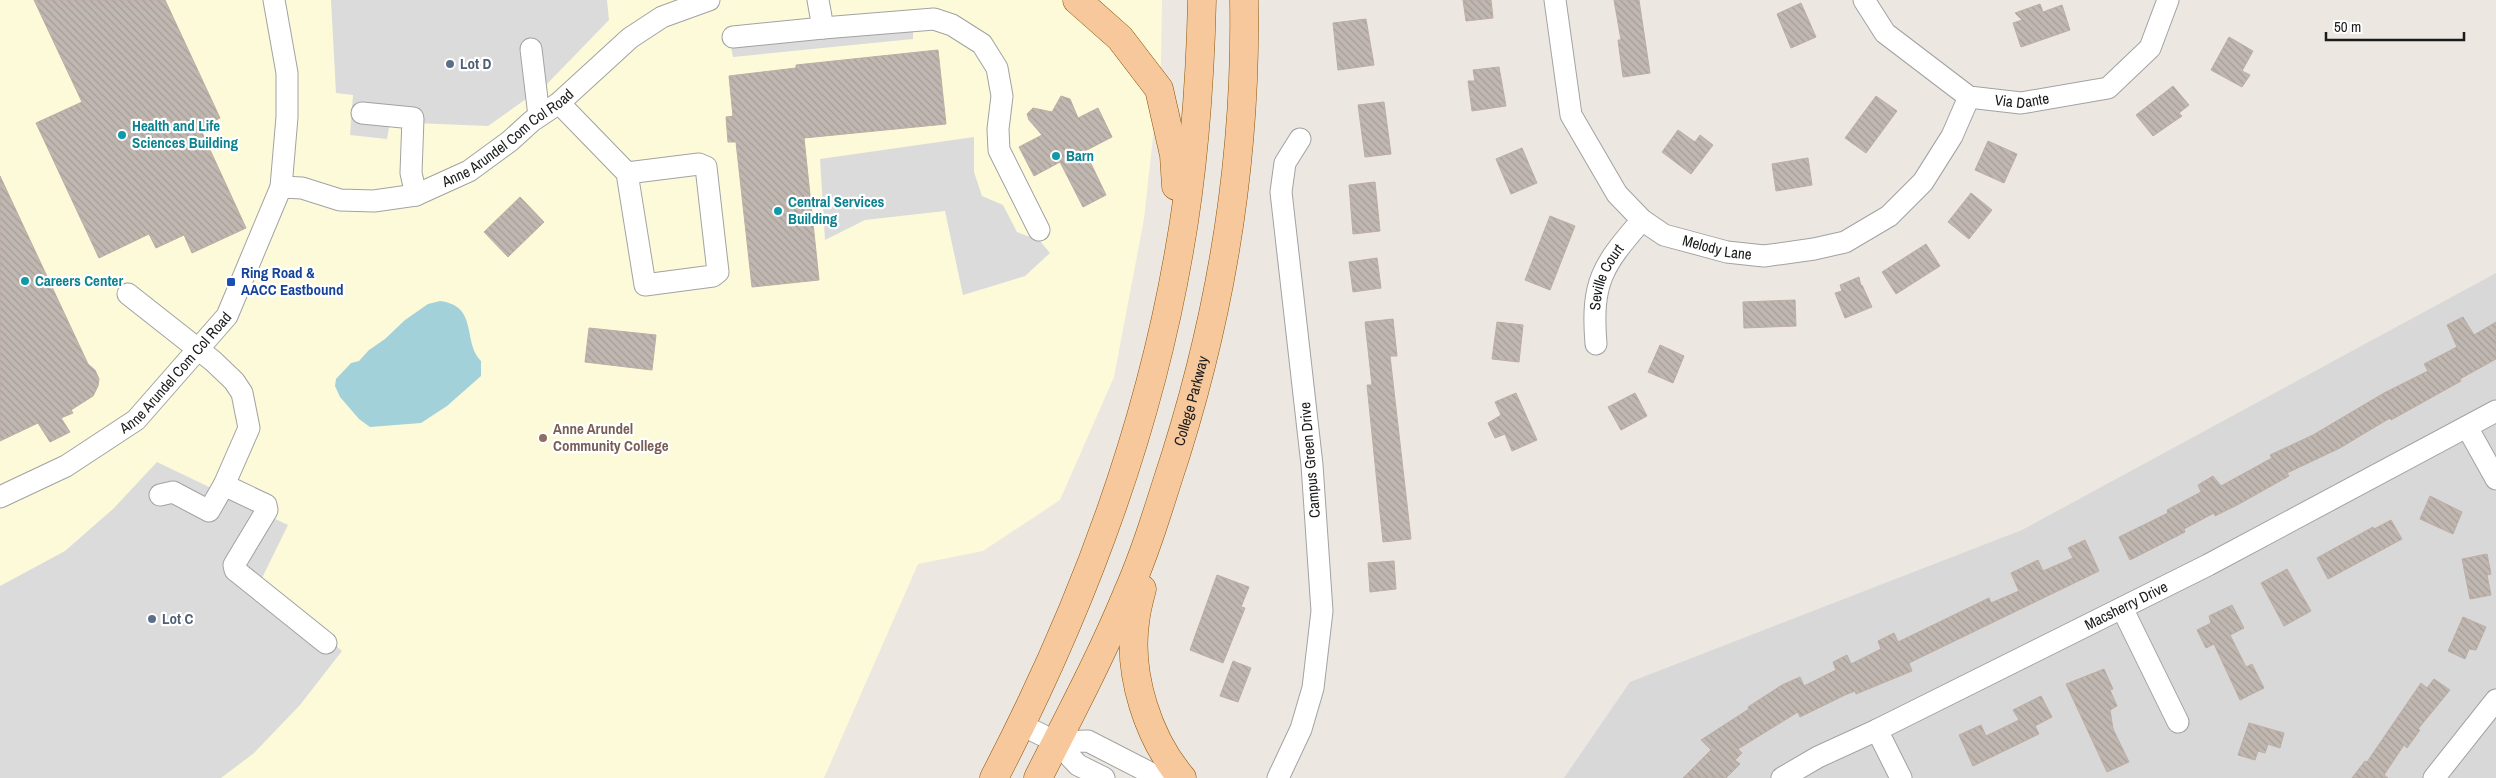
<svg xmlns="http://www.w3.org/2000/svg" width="2496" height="778" viewBox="0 0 2496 778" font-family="'Archivo Narrow',sans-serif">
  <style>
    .residential { fill: #d9d8d8 }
    .education { fill: #fdfad9 }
    .parking { fill: #dbdbdb }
    .water { fill: #a2d1d9 }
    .building { fill: url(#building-back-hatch); stroke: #bdada4 }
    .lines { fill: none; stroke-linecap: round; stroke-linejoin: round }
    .minor-casing { stroke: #a2a2a2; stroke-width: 23 }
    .major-casing { stroke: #8c5406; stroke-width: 29 }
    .minor { stroke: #fff; stroke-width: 21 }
    .major { stroke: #f7c89b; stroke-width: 28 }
    .service-dot { fill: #5c6f8a; stroke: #fff; stroke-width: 2 }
    .culture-dot { fill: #0f9aa8; stroke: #fff; stroke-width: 2 }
    .transit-dot { fill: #1a4fb4; stroke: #fff; stroke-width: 2 }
    .education-dot { fill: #8d6e63; stroke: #fff; stroke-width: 2 }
    .labels { text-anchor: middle; stroke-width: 4.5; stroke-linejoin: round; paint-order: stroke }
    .service-label { font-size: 15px; font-weight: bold; fill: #4e5e75; stroke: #fff; text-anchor: start }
    .street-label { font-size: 15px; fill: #1b1b1b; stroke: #fff }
    .culture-label { font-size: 15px; font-weight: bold; fill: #0d838f; stroke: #fff; text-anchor: start }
    .transit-label { font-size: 15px; font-weight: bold; fill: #164399; stroke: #fff; text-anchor: start }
    .education-label { font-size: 15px; font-weight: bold; fill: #785e54; stroke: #fff; text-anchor: start }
  </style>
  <defs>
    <pattern id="building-back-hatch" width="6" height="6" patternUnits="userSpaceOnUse" patternTransform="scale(1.25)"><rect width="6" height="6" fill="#c0b7b1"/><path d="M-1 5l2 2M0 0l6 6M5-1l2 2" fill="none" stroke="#a49d98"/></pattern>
  </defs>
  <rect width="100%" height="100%" fill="#ece7e1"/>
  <polygon class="residential" points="2496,273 2496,778 1564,778 1630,682 2022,530"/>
  <polygon class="education" points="0,0 1162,0 1161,64 1144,219 1114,377 1060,500 983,551 918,564 824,778 0,778"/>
  <g class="parking">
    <polygon points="331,0 607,0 609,20 546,85 488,126 390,122 387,139 350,135 353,95 336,93"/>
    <polygon points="913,25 913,39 733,57 730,42"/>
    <polygon points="974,137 974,172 982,196 1003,205 1017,232 1040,241 1050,253 1025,276 963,295 945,211 865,220 825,240 820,159"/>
    <polygon points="157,462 288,525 261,580 342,651 300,705 254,753 221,778 0,778 0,586 65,551 114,508"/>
  </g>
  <path class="water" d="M440,301C479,306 462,341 481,361V376L447,406L421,423L370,427L359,419L340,397L335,386L336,379L351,363L359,361L369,350L385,339L405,320L428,304Z"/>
  <g class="building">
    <polygon points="34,0 165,0 220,118 200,128 246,228 192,253 184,235 156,248 149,234 99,258 36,123 82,102"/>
    <polygon points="1463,0 1491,0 1493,18 1466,21"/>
    <polygon points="1614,0 1639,0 1650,73 1623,77 1618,40 1621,40"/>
    <polygon points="1801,3 1816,37 1791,48 1777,14"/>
    <polygon points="2040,4 2043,12 2062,5 2070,30 2021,47 2013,23 2022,20 2015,13"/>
    <polygon points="1366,19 1374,65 1338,70 1333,23"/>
    <polygon points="2229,37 2253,51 2242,71 2250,75 2242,87 2211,70"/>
    <polygon points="938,50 946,124 804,138 819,280 752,287 736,142 728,142 726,117 733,116 729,76 796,68 796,65"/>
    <polygon points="1499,67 1506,106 1472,111 1468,81 1475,81 1473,70"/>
    <polygon points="2173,86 2189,105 2179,113 2182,116 2153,136 2136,115"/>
    <polygon points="1061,96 1070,99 1078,118 1098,108 1112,137 1085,151 1106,195 1083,207 1060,162 1034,176 1019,147 1042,135 1029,120 1027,114 1033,108 1052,112"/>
    <polygon points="1876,96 1897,111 1866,153 1845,138"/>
    <polygon points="1384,102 1391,154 1365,157 1358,105"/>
    <polygon points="1678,130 1695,142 1700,135 1713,145 1691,174 1662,152"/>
    <polygon points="1988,141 2017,154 2004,183 1975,170"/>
    <polygon points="1522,148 1537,183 1511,194 1496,159"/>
    <polygon points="1808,158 1812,185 1776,191 1772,164"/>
    <polygon points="0,176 88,364 95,370 99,379 98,386 93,396 71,410 73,413 61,418 70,432 50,442 38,423 0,441"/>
    <polygon points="1375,182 1380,231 1353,234 1349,185"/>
    <polygon points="1971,193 1992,210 1969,239 1948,222"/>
    <polygon points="520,197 544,222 508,257 484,232"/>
    <polygon points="1550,216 1575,226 1550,290 1525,280"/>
    <polygon points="1926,244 1940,266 1896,294 1882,272"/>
    <polygon points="1377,258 1381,288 1353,292 1349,262"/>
    <polygon points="1859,277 1861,286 1862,285 1872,307 1845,318 1835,293 1842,291 1840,285"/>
    <polygon points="1795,300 1796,326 1744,328 1743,302"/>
    <polygon points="2463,317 2474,335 2496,322 2496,359 2460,379 2461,381 2391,420 2390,418 2340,448 2287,473 2289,476 2239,504 2215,516 2214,513 2184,529 2185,532 2130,560 2119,537 2168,513 2167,510 2201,492 2198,485 2213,476 2221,486 2272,458 2270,455 2313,435 2384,393 2428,371 2424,364 2457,347 2447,325"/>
    <polygon points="1393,319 1397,356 1390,356 1411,539 1383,542 1367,385 1372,385 1365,322"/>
    <polygon points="1497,322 1523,325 1519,362 1492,359"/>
    <polygon points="589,328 656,335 652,370 585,362"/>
    <polygon points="1660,345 1684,356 1673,383 1648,372"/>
    <polygon points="1516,393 1537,440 1512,451 1505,434 1495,438 1488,423 1501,415 1495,402"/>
    <polygon points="1635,393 1647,416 1621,430 1608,407"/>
    <polygon points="2430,496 2462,512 2453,534 2420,519"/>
    <polygon points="2391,520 2402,539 2328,579 2317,558 2373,527 2374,529"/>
    <polygon points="2085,540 2099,571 1909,663 1912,671 1856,694 1855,691 1845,695 1800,717 1798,712 1738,749 1742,753 1735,760 1740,764 1726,778 1683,778 1711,750 1701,740 1749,709 1748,707 1782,685 1800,677 1804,686 1836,670 1833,662 1847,655 1851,664 1881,649 1878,641 1894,633 1898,642 1989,598 1991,603 2019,591 2011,573 2038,560 2043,571 2073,558 2068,548"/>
    <polygon points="2487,554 2491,574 2487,575 2491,595 2470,599 2462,559"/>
    <polygon points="1394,561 1396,589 1370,592 1368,563"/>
    <polygon points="2287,569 2311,611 2284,626 2261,583"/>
    <polygon points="1217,575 1249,587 1241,607 1245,608 1223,663 1190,650"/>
    <polygon points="2232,605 2244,628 2230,635 2246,667 2252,664 2264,688 2240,700 2214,644 2206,648 2197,630 2211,623 2209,616"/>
    <polygon points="2463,617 2486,627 2476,650 2469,649 2465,659 2448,651"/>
    <polygon points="1233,661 1251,668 1238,702 1220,696"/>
    <polygon points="2104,669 2113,689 2110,690 2117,706 2110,710 2113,729 2129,762 2107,772 2066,684"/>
    <polygon points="2434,679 2450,690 2418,729 2420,730 2407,748 2404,745 2384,775 2388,778 2352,778 2365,761 2367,762 2421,683 2427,688"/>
    <polygon points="2041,696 2052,717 2035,726 2039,734 1973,766 1959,735 1981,725 1986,736 2019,720 2013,710"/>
    <polygon points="2249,723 2284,733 2280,748 2268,744 2265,753 2258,751 2255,760 2238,755"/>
  </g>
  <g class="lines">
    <g class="minor-casing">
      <g id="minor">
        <polyline points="818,0 823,28 934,19 952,25 982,44 997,68 1002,96 998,129 999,150 1039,230"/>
        <path id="s1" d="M1555,0L1571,115L1617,194L1642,220L1664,235L1727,252L1764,256L1814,249L1845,242L1889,216L1923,182L1952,136L1969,97"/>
        <path id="s2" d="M1864,0L1885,33L1969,97L2021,103L2108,88L2150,48L2168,0"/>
        <polyline points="733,37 823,28"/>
        <polyline points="531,49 539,116"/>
        <polyline points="559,103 627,173 699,164 706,167 718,272 713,276 645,285 627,173"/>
        <polyline points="362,113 413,118 411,173 416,195"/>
        <path id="s3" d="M281,187L302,188L340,200L374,201L416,195L469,171L510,141L532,121L559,103L630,38L662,17L709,0"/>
        <polyline points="128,294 213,361 234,381 242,393 249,428 224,485 209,511 173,492 160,495"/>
        <path id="s4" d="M1596,344C1591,282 1602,266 1642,220"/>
        <polyline points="2467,427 2496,479"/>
        <polyline points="224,485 266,505 267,510 234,565 235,570 326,643"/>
        <path id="s5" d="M0,497L66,466L136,420L227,316L281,187L287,117V73L274,0"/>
        <polyline points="2122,608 2178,722"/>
        <polyline points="1022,725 1056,742 1078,765 1104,778"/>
        <polyline points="1877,730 1901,778"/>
        <polyline points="1056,742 1088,741 1160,778"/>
        <polyline points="1278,778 1301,729 1313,688 1322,611 1312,465 1281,192 1285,163 1300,139"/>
        <path id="s6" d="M1782,778L1818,757L1877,730L2208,565L2496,411"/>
        <polyline points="2434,778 2496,700"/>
      </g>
    </g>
    <g class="major-casing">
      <g id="major">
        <polyline points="1077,0 1120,38 1159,89 1174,155 1176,186"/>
        <path d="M1142,589C1139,600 1136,611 1135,623C1128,675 1148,738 1182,778"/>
        <path d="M994,778C1080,613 1147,436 1179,252C1194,169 1200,84 1202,0"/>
        <path id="s7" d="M1038,778C1069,717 1101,657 1127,594C1143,558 1155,520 1167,482C1219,326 1247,165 1244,0"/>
      </g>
    </g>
    <use href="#minor" class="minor"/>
    <use href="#major" class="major"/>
  </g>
  <g class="service-dot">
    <circle cx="450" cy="64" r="5"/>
    <circle cx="152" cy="619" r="5"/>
  </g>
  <g class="culture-dot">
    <circle cx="122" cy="135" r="5"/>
    <circle cx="1056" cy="156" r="5"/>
    <circle cx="778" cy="211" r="5"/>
    <circle cx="25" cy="281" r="5"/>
  </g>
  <rect class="transit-dot" x="226" y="277" width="10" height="10" rx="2.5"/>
  <circle class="education-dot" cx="543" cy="438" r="5"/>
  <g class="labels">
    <g class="service-label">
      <text x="460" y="69">Lot D</text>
      <text x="162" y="624">Lot C</text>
    </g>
    <g class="street-label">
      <text dy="5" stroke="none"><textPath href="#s2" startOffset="198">Via Dante</textPath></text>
      <text dy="5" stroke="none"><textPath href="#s3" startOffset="246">Anne Arundel Com Col Road</textPath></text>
      <text dy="5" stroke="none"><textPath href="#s1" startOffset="325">Melody Lane</textPath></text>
      <text dy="5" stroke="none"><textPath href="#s4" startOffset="69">Seville Court</textPath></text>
      <text dy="5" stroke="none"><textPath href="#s5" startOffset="218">Anne Arundel Com Col Road</textPath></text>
      <text dy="5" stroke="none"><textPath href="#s7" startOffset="408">College Parkway</textPath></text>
      <text transform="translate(1310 460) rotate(-95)" y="5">Campus Green Drive</text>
      <text dy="5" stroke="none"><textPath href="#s6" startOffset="385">Macsherry Drive</textPath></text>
    </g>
    <g class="culture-label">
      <text x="132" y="131">Health and Life<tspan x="132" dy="17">Sciences Building</tspan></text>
      <text x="1066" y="161">Barn</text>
      <text x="788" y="207">Central Services<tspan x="788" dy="17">Building</tspan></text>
      <text x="35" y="286">Careers Center</text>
    </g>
    <g class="transit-label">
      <text x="241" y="278">Ring Road &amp;<tspan x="241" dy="17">AACC Eastbound</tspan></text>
    </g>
    <g class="education-label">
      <text x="553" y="434">Anne Arundel<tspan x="553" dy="17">Community College</tspan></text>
    </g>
  </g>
  <path d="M2326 32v8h138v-8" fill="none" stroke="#1b1b1b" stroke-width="2.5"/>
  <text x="2334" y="32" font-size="15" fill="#1b1b1b" stroke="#ffffff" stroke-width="4" paint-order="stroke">50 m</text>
</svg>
